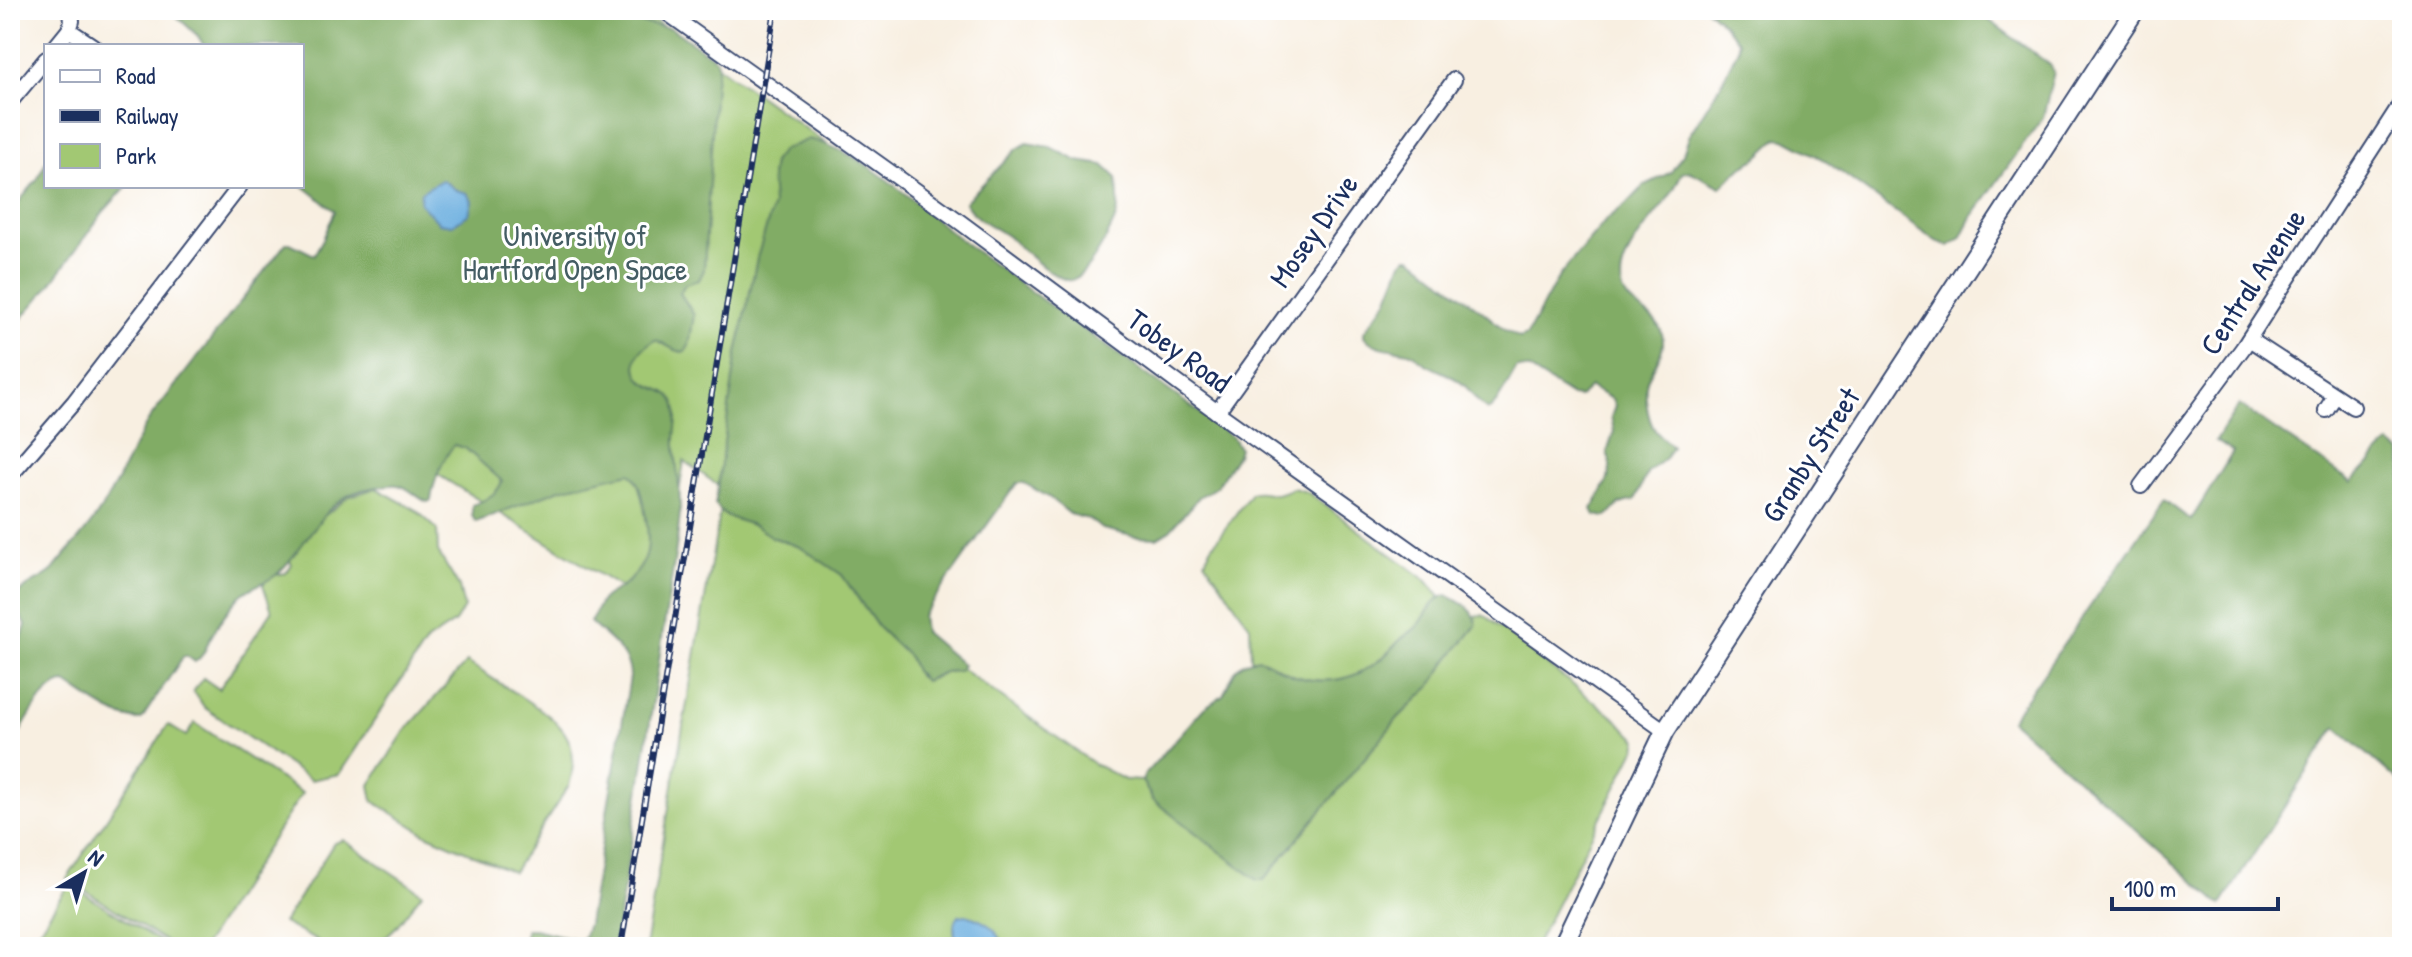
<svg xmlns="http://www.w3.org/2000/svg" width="2412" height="957" viewBox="0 0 2412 957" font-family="'Patrick Hand',sans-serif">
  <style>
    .green { fill: #a2c873; stroke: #5e7c68; stroke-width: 2 }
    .forest { fill: #81ac65; stroke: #4e6e62; stroke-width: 2; fill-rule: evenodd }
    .water { fill: #6aaedf; stroke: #426e9e; stroke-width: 2 }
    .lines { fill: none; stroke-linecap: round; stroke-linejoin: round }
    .minor-casing { stroke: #3c4c72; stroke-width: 18 }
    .secondary-casing { stroke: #3c4c72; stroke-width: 22 }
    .minor { stroke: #fff; stroke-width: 14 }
    .secondary { stroke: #fff; stroke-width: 18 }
    .rail-casing { stroke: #1b2f5e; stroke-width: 6 }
    .rail { stroke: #fff; stroke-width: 3; stroke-dasharray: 9; stroke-linecap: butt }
    .labels { text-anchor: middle; stroke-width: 6; stroke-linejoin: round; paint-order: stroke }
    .street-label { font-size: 30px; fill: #1b2f5e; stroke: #fff }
    .park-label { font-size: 30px; fill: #445d64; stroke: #fff }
  </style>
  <rect width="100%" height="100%" fill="#fff"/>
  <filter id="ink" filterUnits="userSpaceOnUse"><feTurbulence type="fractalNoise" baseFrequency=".0125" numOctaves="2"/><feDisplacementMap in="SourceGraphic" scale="16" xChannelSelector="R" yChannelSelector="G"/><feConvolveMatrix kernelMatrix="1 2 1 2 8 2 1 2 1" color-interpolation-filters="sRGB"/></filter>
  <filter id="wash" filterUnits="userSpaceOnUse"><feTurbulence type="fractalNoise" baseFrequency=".006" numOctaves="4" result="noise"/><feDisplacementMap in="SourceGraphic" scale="32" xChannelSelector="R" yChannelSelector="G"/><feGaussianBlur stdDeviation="1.8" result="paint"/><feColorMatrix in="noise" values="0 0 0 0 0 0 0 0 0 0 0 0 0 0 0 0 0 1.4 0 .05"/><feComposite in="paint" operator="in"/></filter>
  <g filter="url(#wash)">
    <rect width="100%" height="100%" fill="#f8efe1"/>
    <g class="green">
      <path d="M255,10H640L892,191L829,565L842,575L878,627L909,657L919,677L931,679L944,672L959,671L962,669L1094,764L1125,780L1142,781L1153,800L1194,830L1398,718L1430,687L1476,618L1475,616L1482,615L1487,617L1616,719L1638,740L1636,748L1535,947H1000V938C987,928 976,915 959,916C951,924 955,936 957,947H645L720,511L726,516L755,526L772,537L800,547L821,559L684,461L660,612L330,408L137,720L116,714L343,212L302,46Z"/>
      <polygon points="376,488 416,510 437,529 438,552 459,587 464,608 455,622 427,641 339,774 311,780 205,708 193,692 203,678 219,689 272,611 263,585 269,576 286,573 292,564 289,560 323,517 348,497"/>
      <path d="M1293,488L1307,492L1426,580L1440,597C1431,606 1425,618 1417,627C1413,631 1406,634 1402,638C1397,643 1394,648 1390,653C1364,677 1331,687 1297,677C1281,672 1267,657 1251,659L1250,626L1205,561L1211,548L1251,493C1261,489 1265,494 1275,494C1281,494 1287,490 1293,488Z"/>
      <path d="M467,662C484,673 502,685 520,696C555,719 584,736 569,785L513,872L426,834L373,801L370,785L405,731Z"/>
      <polygon points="195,723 302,793 203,947 174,947 67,879 168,725 186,736"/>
      <polygon points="343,840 422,893 396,927 380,942 365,947 328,947 283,923 334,843"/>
      <polygon points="69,884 168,947 54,947 36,935"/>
    </g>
    <g class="forest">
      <path d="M170,10H626L629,14L641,23L671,28L716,59L718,67L715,82L704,270L699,280L685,284L680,293L694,315L689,346L685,352C672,352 666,343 655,340C646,345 637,352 636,362C635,393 668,383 675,403C680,415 674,432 675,445C676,468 681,490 680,512C677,554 668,597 662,639C648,742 631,845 614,947H530L525,939V932L527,929H534L580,940L583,938L588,924L630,677C630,651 606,638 590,622C595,615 598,606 602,600C607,594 617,591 623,586C652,562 651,543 644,507C641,495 640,482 630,473L560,489L476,522L472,516V505C484,501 498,494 502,481L465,448L454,445C443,459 433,482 431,500L428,502C417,499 409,486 397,485C389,484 380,487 372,488C320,495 311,545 276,575C265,584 248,587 239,597C229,608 218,624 211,637C205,647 206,654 195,662L187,656L183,657L141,720C114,719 88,697 66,683C43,683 21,732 10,750V662L16,654L26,625L18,612L16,596C26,583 41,581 53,570C69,549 90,529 103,506C121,478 132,446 150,418L286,243H290L314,255L323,239L335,211L302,185V46H204L198,36ZM446,182L456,190L467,193L470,197L469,214L452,225L429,189L437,183Z"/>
      <path d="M1708,10H1975L2050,65L2054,72L2043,117L1972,217L1961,238L1949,246L1936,241L1824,160L1785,139L1778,138L1756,159L1742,167L1721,187L1689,171L1682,173C1678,180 1675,188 1671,194C1652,222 1593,277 1637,307C1652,317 1664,325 1663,344C1662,356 1653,367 1648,378C1643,390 1647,419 1655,430C1660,437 1667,441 1672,447L1666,457L1648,472L1635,500L1620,504L1606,517L1595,515L1592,509C1601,493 1617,472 1607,453L1614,431L1611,417L1615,406L1612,399L1590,387L1579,397L1572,396L1529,369L1517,368C1508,382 1501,400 1488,410C1477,404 1474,395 1466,387C1454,374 1435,371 1421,361C1417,358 1416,354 1411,353C1397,348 1375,351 1364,336V332L1387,300L1402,262L1407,257H1411L1482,311L1506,331L1520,338L1527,335L1559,276L1606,220L1630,201L1644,186L1671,172L1683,154L1690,134L1722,82L1738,49V41L1724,24Z"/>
      <path d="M809,139C872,155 920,210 970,247C1051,307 1133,364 1214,423L1233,438L1239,448L1237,455L1216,487L1199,497L1170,530L1157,538L1136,537L1103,529L1088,519L1070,514L1050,498L1024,483H1017L922,616L924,632L963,665L959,671L944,672L924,681L915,671L909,657L878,627L842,575L800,547L772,537L755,526L726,516L715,505L736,358L757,258L773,205L771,176L773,162L782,150Z"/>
      <path d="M1027,143L1050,147L1078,161L1103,165L1117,178C1117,188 1119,199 1118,209C1116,224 1084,285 1067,280C1048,275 1026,252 1012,240C996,226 975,222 965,202L1017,149Z"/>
      <polygon points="46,161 46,186 127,186 104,211 48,288 10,332 10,213 38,178"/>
      <polygon points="2239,405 2352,482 2389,443 2402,453 2402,784 2336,727 2221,905 2011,720 2164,500 2191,520 2233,452 2216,441"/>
      <path d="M1447,595C1460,603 1477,609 1476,626L1447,661L1430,687L1398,718L1264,880H1257L1153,800L1142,781L1145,774L1204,708L1223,695L1236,669L1243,663L1258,658C1272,663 1283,673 1298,677C1340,688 1371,673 1398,642C1404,636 1412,632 1418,626C1427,615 1431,599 1447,595Z"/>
    </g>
    <g class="water">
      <polygon points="442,180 456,190 467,193 472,201 469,214 452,225 439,223 420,203 421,192"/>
      <path d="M966,915C982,920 1001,928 1000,947H957C956,936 951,925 958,916Z"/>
    </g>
  </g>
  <g filter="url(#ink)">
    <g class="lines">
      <g class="minor-casing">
        <g id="minor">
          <polyline points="71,10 72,21 69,30 93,46"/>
          <polyline points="663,10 956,219 1217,412 1665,731"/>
          <polyline points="56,46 69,30"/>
          <polyline points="10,102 46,59"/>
          <polyline points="2249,339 2353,407"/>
          <polyline points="2326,410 2335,396"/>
          <polyline points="1217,412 1454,80"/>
          <polyline points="10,476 74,402 240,186"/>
          <polyline points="2141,486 2243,348 2402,102"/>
        </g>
      </g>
      <g class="secondary-casing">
        <polyline id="secondary" points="1562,947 1665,731 2135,10"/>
      </g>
      <use href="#minor" class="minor"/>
      <use href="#secondary" class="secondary"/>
      <g class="rail-casing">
        <polyline id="rail" points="621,947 775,10"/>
      </g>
      <use href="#rail" class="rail"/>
    </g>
  </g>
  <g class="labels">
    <g class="street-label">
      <text transform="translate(1314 231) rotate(-55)" y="10">Mosey Drive</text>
      <text transform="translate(2253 282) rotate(-57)" y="10">Central Avenue</text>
      <text transform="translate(1179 351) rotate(36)" y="10">Tobey Road</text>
      <text transform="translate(1811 455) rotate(-57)" y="10">Granby Street</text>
    </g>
    <g class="park-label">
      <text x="575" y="246">University of<tspan x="575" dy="34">Hartford Open Space</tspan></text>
    </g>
  </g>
  <rect width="2412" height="957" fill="none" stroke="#fff" stroke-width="40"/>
  <rect x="44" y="44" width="260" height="144" fill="#ffffff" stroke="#a4acbf" stroke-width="2"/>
  <rect x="60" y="70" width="40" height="12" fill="#ffffff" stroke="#a4acbf" stroke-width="2"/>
  <text x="116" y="84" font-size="24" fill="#1b2f5e">Road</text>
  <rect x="60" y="110" width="40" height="12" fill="#1b2f5e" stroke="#a4acbf" stroke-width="2"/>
  <text x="116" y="124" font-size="24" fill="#1b2f5e">Railway</text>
  <rect x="60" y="144" width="40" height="24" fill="#a2c873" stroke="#a4acbf" stroke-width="2"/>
  <text x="116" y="164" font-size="24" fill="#1b2f5e">Park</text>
  <g transform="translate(84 873) rotate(38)" stroke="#ffffff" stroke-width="6" paint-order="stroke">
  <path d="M0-6L14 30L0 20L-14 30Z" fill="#1b2f5e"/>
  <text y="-12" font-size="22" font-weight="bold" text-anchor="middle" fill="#1b2f5e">N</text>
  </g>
  <path d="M2112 897v12h166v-12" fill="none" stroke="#1b2f5e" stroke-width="4"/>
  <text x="2124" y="897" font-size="24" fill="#1b2f5e" stroke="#ffffff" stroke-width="6" paint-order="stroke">100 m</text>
</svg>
